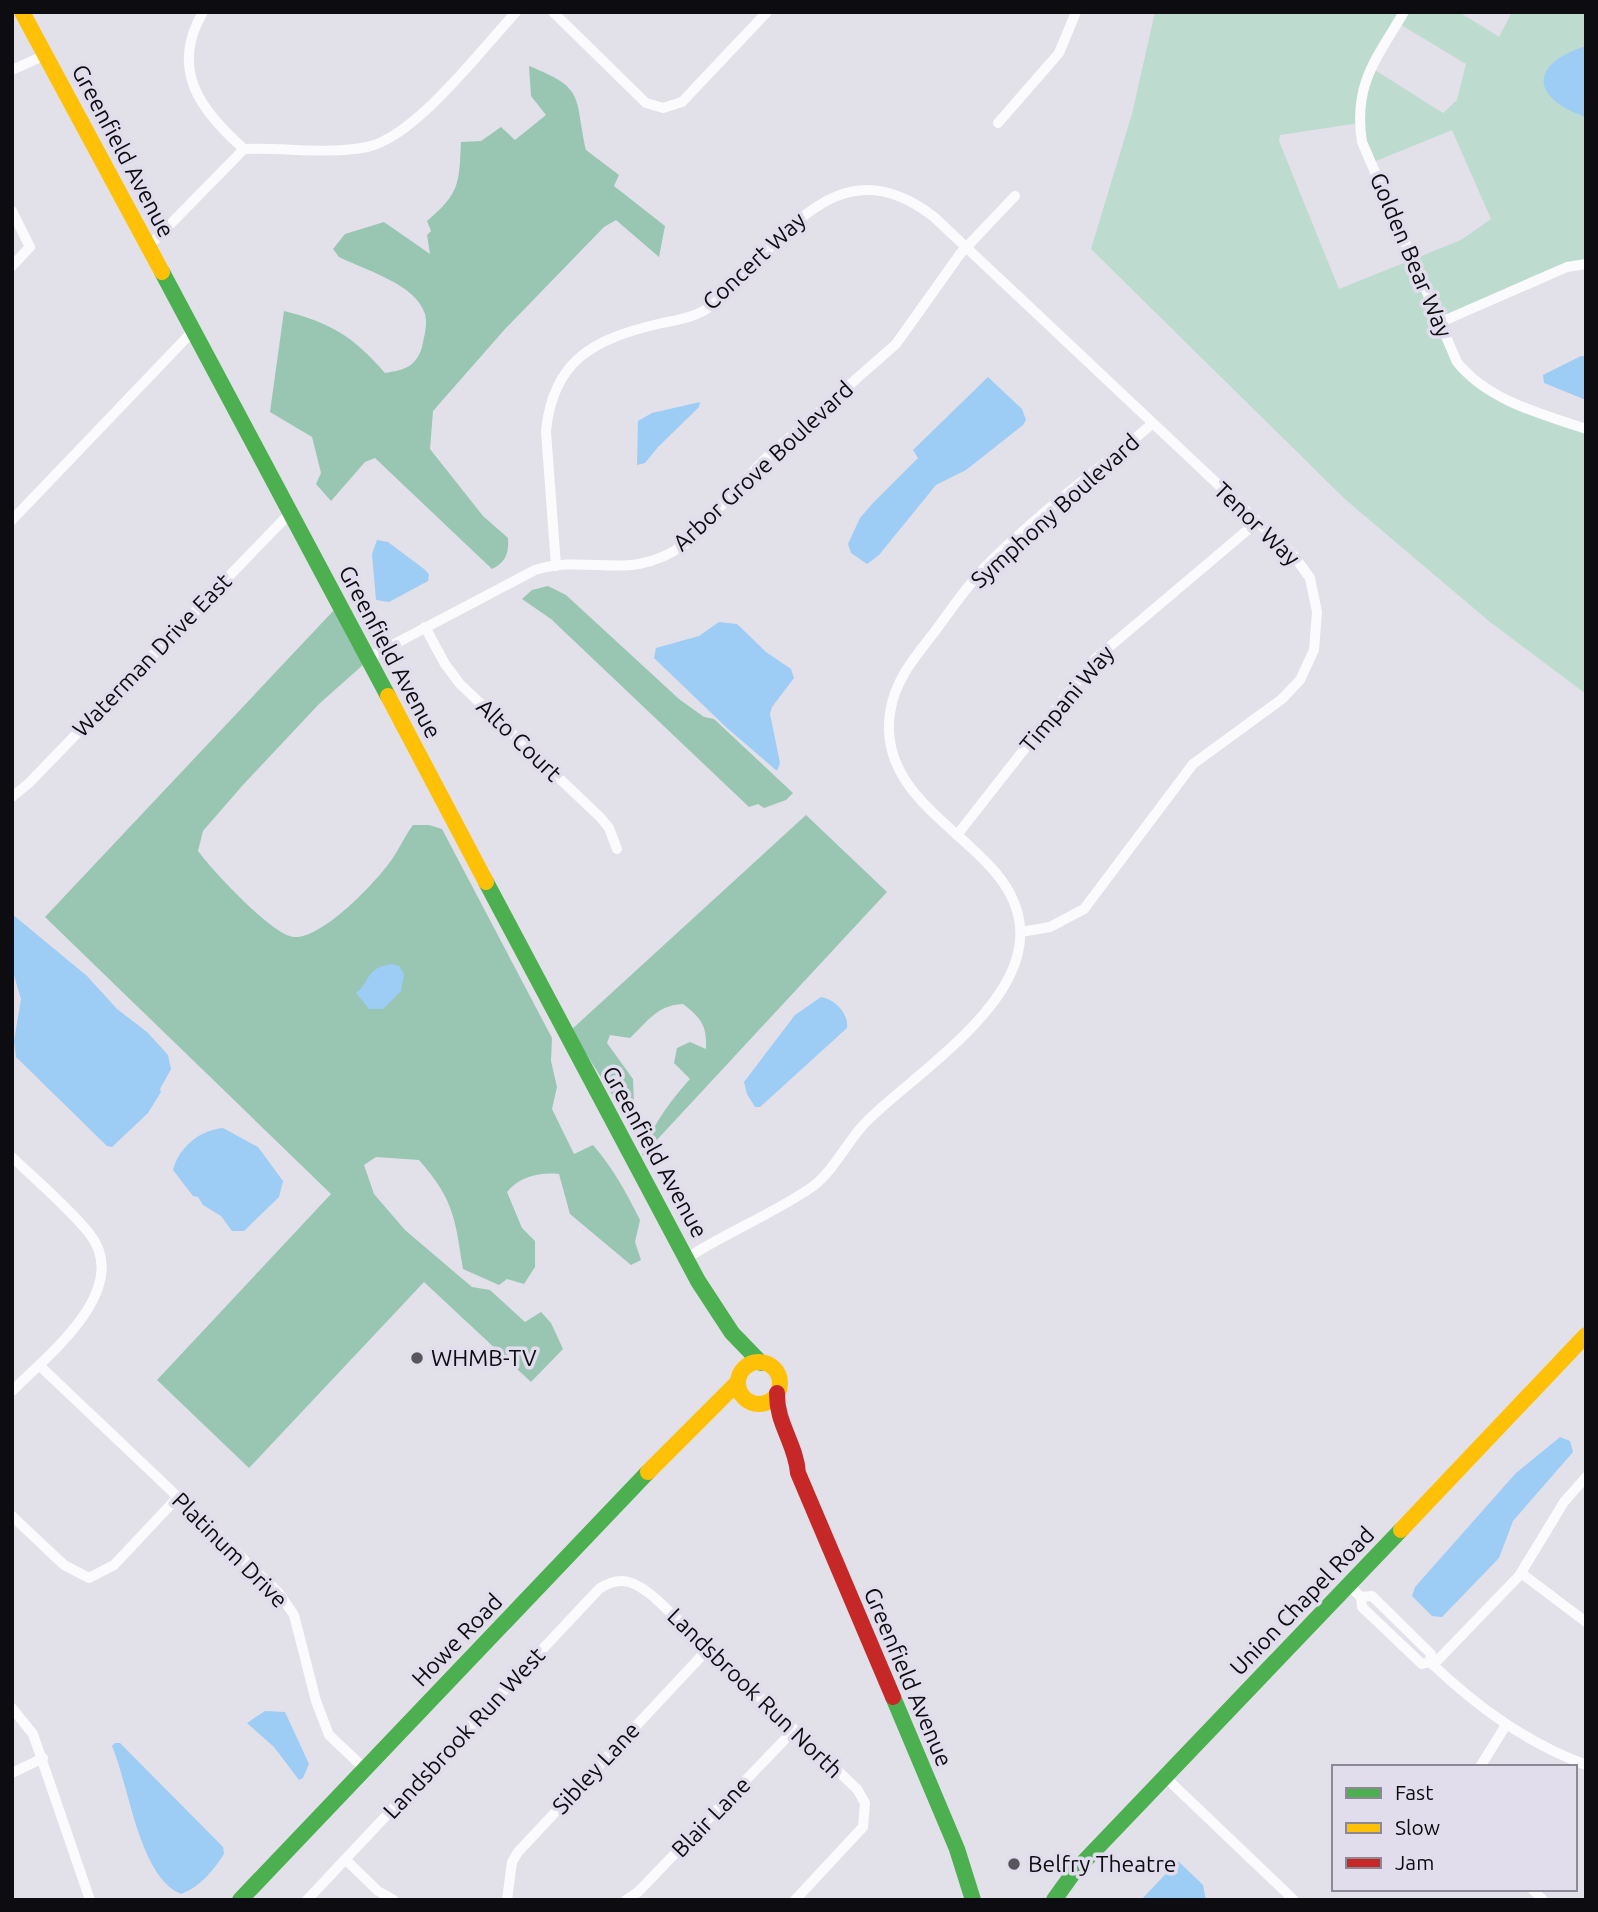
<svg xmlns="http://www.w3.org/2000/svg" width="1598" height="1912" viewBox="0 0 1598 1912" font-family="Ubuntu,sans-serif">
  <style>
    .green { fill: #bddbce; fill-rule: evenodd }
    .forest { fill: #99c6b3 }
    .water { fill: #9dcdf5 }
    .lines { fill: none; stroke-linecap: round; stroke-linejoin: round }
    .street { stroke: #fbfafc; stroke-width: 10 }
    .fast { stroke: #4caf50; stroke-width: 16 }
    .slow { stroke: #ffc107; stroke-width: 16 }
    .jam { stroke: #c62828; stroke-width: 16 }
    .poi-dot { fill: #58565c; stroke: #e1ddec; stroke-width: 2.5 }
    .labels { text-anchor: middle; stroke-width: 7; stroke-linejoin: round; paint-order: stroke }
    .street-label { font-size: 23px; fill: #0d0c11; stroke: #e1ddec }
    .poi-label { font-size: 23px; fill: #0d0c11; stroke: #e1ddec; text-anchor: start }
  </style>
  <rect width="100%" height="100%" fill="#e2e0e8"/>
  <path class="green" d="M1155,12H1459L1499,37L1512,12H1586V264L1441,322L1457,362L1498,396L1586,429V694L1490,622L1346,500L1091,249L1132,114ZM1398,23L1466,64L1457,100L1443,113L1370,67ZM1359,123L1371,163L1452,130L1491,219L1461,240L1339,289L1279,141L1280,135Z"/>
  <g class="forest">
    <path d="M529,66C586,89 574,95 586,150L619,175L614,186L665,226L659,257L616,220L604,227L505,329L433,411L430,449L483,516L508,538C509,553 506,562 492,569L375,458L365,462L331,501L316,484L321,473L312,437L270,412L284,311C331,323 353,336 385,373C404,370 416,367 422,347C424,337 428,325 425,314C416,284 365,270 339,257L333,249L345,234L384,222L430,254L427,235L431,231L427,221C460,193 459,184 461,142L481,141L501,127L515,140L546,115L531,96Z"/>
    <polygon points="548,586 566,595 679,699 704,717 714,719 793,793 786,800 764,808 758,804 749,807 551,619 522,599 532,590"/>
    <path d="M335,609L364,664L319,704L242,786L203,831L198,851C212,870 272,935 294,937C322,939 374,884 390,862C399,850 404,837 413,825H429L442,829L552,1038L551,1061L557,1087L552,1109L574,1154L593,1145C613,1168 626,1192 640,1220L635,1242L641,1260L631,1265L570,1214L559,1174C540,1172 520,1176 507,1192L522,1228L535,1241V1267L524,1284L507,1279L499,1285L463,1269C455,1218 454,1200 419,1160L376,1157L364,1165L374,1194L405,1230L472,1287L490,1290L525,1322L541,1312L551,1323L563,1349L531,1382L424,1282L249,1468L157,1380L331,1194L45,917Z"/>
    <path d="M806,815L887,892L642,1156C650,1128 671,1100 690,1079L674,1063L677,1048L690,1042L706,1049C707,1025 701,1018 683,1004C657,1005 647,1022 630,1038L610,1035L607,1043L633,1079L634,1104H618L571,1030Z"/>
  </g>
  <g class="water">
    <path d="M1586,46V117C1530,98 1529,64 1586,46Z"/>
    <polygon points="1581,356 1586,356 1586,400 1544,383 1543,375"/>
    <polygon points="988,377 1022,409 1026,420 1023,425 966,470 936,485 879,555 867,564 851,553 848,544 860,518 873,503 918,458 913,450"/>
    <polygon points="700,402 699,407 658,447 645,463 637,465 638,421 652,413"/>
    <polygon points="377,540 388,542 424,569 429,574 428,581 389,602 376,600 372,554"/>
    <polygon points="719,622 737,624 766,652 791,669 794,678 772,707 770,714 780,763 777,771 727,728 654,658 656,648 699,636"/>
    <polygon points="12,914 87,976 117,1009 147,1032 168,1055 171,1069 160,1089 161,1092 148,1113 112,1147 107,1146 16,1057 14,1041 21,999 12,969"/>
    <path d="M391,964L399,966L404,974L401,991L383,1009H369L356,993C370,983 365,968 391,964Z"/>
    <path d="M821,997C835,999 849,1014 847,1028L760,1107H755L747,1094L744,1082L795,1015Z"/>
    <path d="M223,1128L258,1147L283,1181L279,1197L244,1231H232L221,1216L203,1205L198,1197L193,1196L173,1170C179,1147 200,1130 223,1128Z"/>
    <polygon points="1560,1437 1570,1441 1573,1452 1513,1521 1499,1558 1442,1617 1432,1616 1412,1596 1415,1587 1516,1473"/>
    <polygon points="265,1711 285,1712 309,1764 303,1778 299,1780 274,1747 247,1723"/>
    <path d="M115,1743H120L223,1847L224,1854C213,1871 200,1887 181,1894C139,1877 129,1785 112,1746Z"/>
    <polygon points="1178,1861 1203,1885 1206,1900 1141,1900"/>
  </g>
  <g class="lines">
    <g class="street">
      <path d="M203,12C169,70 201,111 244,149"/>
      <polyline points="553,12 646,103 663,108 682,102 767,12"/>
      <path d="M1404,12C1376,59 1353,85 1362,142L1457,362C1487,400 1541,414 1586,429"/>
      <polyline points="12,70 45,55"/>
      <polyline points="998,123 1059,53 1076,12"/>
      <path d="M244,149C284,147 327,155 367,147C415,137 481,50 516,12"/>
      <polyline points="12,211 30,247 12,266"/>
      <polyline points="148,247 244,149"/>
      <polyline points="1441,322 1567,267 1586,264"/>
      <polyline points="12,520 193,331"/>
      <path d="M556,566L546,431C553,360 594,339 658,324C675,320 694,318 708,308C722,300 732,287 743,275C800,217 850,152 934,217L1294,556L1310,578L1317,612L1314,650L1300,680L1282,699L1193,764L1084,909L1050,927L1021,932"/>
      <polyline points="425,627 445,664 460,684 601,818 609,828 617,849"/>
      <path d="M368,658L535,570C591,553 629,584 685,544L765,459L896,344L960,254L1015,196"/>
      <polyline points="12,797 29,783 291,512"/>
      <polyline points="957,835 1095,659 1257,522"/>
      <path d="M12,1157C38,1182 67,1206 89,1233C134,1289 48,1355 12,1391"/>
      <path d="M687,1258C727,1232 773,1214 812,1187C835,1170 847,1141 867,1121C928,1061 1079,973 996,873C955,824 879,789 890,713C894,682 914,658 933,634C950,611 966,587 986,566C1036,515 1097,471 1152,424"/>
      <polyline points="39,1365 279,1593 294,1615 316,1701 329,1735 365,1769"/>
      <polyline points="12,1516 64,1565 89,1578 114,1565 178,1497"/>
      <polyline points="1521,1573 1586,1622"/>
      <polyline points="1348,1585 1361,1597 1362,1607 1422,1664 1430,1662 1431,1654 1372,1596 1361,1597"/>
      <path d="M1430,1662C1476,1706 1525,1742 1586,1765"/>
      <polyline points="1433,1665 1519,1576 1564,1502 1586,1477"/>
      <polyline points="12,1708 33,1734 90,1900"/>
      <polyline points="1480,1767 1506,1725"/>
      <polyline points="12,1773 43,1758"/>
      <polyline points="1165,1777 1294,1900"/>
      <polyline points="345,1859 378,1891 394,1900"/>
      <polyline points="1532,1889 1543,1900"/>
      <path d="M307,1900L599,1589C621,1574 636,1582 655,1598L857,1789L865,1803L863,1827L795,1900"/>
      <polyline points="507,1900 512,1862 518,1852 708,1649"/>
      <polyline points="626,1900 638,1892 793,1731"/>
    </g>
    <g class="fast">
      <polyline points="162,272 388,696"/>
      <polyline points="486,882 698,1281 732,1333 761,1363"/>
      <polyline points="893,1697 957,1849 973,1900"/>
      <polyline points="240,1900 648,1472"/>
      <polyline points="1054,1900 1074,1872 1401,1530"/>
    </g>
    <g class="slow">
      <polyline points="22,12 162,272"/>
      <polyline points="388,696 486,882"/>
      <circle cx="759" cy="1383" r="21"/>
      <polyline points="648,1472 738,1382"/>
      <polyline points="1401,1530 1586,1335"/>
    </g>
    <path class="jam" d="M777,1393C776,1423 796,1444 798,1473L893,1697"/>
  </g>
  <g class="poi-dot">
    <circle cx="417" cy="1358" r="7"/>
    <circle cx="1014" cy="1864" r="7"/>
  </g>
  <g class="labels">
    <g class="street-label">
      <text transform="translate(123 151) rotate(62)" y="8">Greenfield Avenue</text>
      <text transform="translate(1411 255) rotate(67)" y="8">Golden Bear Way</text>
      <text transform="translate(754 261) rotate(-43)" y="8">Concert Way</text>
      <text transform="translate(763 466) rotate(-43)" y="8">Arbor Grove Boulevard</text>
      <text transform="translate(1055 511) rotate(-42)" y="8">Symphony Boulevard</text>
      <text transform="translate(1257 524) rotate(44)" y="8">Tenor Way</text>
      <text transform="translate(390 652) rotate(62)" y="8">Greenfield Avenue</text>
      <text transform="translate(152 655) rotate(-46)" y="8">Waterman Drive East</text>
      <text transform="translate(1067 699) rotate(-50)" y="8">Timpani Way</text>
      <text transform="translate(519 740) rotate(44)" y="8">Alto Court</text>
      <text transform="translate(655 1152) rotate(61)" y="8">Greenfield Avenue</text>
      <text transform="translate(230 1550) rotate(45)" y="8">Platinum Drive</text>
      <text transform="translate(1302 1601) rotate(-46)" y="8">Union Chapel Road</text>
      <text transform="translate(457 1640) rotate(-46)" y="8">Howe Road</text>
      <text transform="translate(908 1677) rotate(67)" y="8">Greenfield Avenue</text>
      <text transform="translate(755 1693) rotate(44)" y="8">Landsbrook Run North</text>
      <text transform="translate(464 1733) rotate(-47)" y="8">Landsbrook Run West</text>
      <text transform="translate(596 1768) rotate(-47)" y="8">Sibley Lane</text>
      <text transform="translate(711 1817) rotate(-46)" y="8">Blair Lane</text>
    </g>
    <g class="poi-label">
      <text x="431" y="1366">WHMB-TV</text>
      <text x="1028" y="1872">Belfry Theatre</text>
    </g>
  </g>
  <rect width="1598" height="1912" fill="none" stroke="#0d0c11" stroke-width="28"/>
  <rect x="1332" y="1765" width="245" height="126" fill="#e1ddec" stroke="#8c8994" stroke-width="2"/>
  <rect x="1346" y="1788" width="35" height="10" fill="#4caf50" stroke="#8c8994" stroke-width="2"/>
  <text x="1395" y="1800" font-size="21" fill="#0d0c11">Fast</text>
  <rect x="1346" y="1823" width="35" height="10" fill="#ffc107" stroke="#8c8994" stroke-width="2"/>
  <text x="1395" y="1835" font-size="21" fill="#0d0c11">Slow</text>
  <rect x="1346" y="1858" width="35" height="10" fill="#c62828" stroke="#8c8994" stroke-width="2"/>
  <text x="1395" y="1870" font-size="21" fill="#0d0c11">Jam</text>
</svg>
